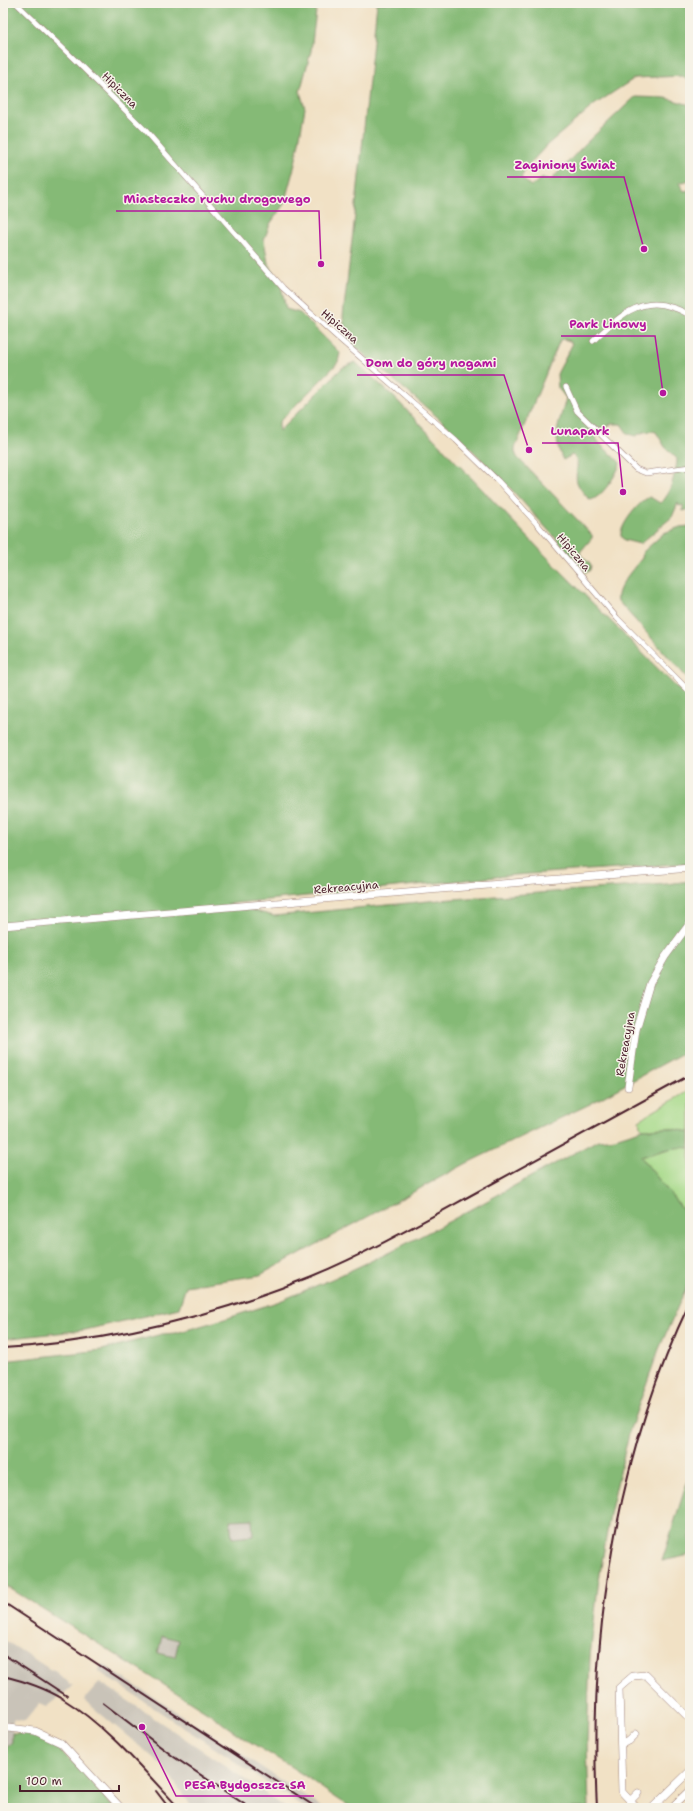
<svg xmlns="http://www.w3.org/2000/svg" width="693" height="1811" viewBox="0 0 693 1811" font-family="'Shantell Sans',sans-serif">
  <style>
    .industrial { fill: #c9c3b8 }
    .green { fill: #a7da8a; stroke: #787c5a }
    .forest { fill: #85ba76; stroke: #686c50; fill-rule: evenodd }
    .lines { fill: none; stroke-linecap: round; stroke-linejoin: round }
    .pedestrian-casing { stroke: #9e8078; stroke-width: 6 }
    .minor-casing { stroke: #9e8078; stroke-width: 8 }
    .pedestrian { stroke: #fff; stroke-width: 5 }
    .minor { stroke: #fff; stroke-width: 7 }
    .rail { stroke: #4a1f2b; stroke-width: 2 }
    .labels { text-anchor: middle; stroke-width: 3; stroke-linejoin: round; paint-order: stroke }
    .street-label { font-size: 11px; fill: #4a1f2b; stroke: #f7f3e8 }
    .leader { fill: none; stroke: #b5179e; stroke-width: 1.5 }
    .callout-dot { fill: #b5179e; stroke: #f7f3e8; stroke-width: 1.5 }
    .callout-label { font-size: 12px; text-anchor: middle; font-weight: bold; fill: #b5179e; stroke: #f7f3e8; stroke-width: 3; stroke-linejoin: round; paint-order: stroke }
  </style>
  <rect width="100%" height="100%" fill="#f7f3e8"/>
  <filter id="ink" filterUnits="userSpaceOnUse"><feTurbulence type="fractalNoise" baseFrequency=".025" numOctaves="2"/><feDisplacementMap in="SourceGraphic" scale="8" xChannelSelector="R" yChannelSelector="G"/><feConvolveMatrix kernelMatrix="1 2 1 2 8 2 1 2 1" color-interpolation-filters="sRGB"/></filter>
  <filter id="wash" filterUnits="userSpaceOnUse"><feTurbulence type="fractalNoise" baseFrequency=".012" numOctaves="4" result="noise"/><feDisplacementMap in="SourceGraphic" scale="16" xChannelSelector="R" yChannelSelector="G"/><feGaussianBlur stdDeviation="0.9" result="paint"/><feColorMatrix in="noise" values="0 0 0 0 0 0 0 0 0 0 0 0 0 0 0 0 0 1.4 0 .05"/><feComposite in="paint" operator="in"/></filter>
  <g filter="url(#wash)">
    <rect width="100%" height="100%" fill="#f1e1c5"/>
    <g class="industrial">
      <polygon points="252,1518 253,1536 232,1538 230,1520"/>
      <polygon points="162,1636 179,1640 176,1657 158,1653"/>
      <polygon points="3,1639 51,1670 52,1669 73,1686 46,1707 39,1704 25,1721 13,1719 12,1742 3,1750"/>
      <polygon points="102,1664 231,1747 323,1808 305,1808 98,1671"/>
      <polygon points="100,1682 208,1754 286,1808 193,1808 162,1765 84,1700"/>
    </g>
    <g class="green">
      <polygon points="690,1090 690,1132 668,1128 643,1129 640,1126 639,1120"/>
      <polygon points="679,1146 690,1148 690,1219 641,1157"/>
    </g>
    <g class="forest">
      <polygon points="3,3 317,3 311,51 300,92 305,108 295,164 284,204 270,224 264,240 268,263 281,286 286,309 300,313 340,353 338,362 329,372 279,422 279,431 342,368 355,362 393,396 544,554 690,701 690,863 515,875 227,904 274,916 439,900 666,884 690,881 690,1049 590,1104 467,1163 260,1275 186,1286 179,1308 85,1330 3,1339"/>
      <path d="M377,3H690V83L683,76L635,78L594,105L547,145L526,168L521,178L531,186L543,178L551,180L585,144L635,97L666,98L690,105V180L679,183L684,191L690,190V509L683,511V505L679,506L678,503L672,517L640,544L624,540L621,536C619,526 641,499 650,497L660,503C669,500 677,468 677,459L665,447L656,432C650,430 641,432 636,436L628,434L621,424H611L605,428H595C592,444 611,451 620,463C618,473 601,499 590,500C585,495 579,488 577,482C574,473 582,460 572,455L563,460C551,436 560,422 566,398L558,388L557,374L572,345L570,341L563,339L560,340L515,448V452L517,457L592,535V538L580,552L581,555L591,565L590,570L586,573L582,570L569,553L511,489L449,427L346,339L343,316L355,215Z"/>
      <path d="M690,526V681L618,601C615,588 634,568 642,558L643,552L664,533L680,527Z"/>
      <path d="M668,1128L690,1132V1148C673,1146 656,1152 641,1157L690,1219V1279L659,1349L630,1429L610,1514L598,1586L590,1657L587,1742L589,1808H353C336,1799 321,1787 305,1776C274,1755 241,1739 212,1715L3,1584V1361L102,1350L162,1334L176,1333L228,1318L280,1301L332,1279L388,1253L450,1221L598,1140L615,1138L643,1129ZM252,1519L253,1536L232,1538L230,1520ZM162,1636L179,1640L175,1657L158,1653Z"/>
      <polygon points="690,1476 690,1555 662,1561 687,1482"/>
      <polygon points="12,1733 28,1733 47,1739 77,1766 114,1808 3,1808 3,1750 12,1742"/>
    </g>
  </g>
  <g filter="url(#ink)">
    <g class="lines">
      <g class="pedestrian-casing">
        <g id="pedestrian">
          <polyline points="16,3 75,60 145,130 283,288 336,336 456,440 498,481 537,524 617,618 690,692"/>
          <path d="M593,341C614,321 639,295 671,307C678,309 684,311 690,316"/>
          <polyline points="566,387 577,411 636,469 646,473 690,467"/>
        </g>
      </g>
      <g class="minor-casing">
        <g id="minor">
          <polyline points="3,926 690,868"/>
          <polyline points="628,1087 636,1030 650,983 665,957 690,923"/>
          <polyline points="8,1728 35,1731 61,1743 121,1808"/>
          <polyline points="621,1744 629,1741 636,1734"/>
          <polyline points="630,1801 638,1793"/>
          <polyline points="637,1808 622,1792 619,1688 633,1676 646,1675 690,1719"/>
          <polyline points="652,1808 690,1771"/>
          <polyline points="671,1808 690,1790"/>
        </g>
      </g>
      <use href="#pedestrian" class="pedestrian"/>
      <use href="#minor" class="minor"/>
      <g class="rail">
        <path d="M3,1348C109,1342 214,1316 312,1276C372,1251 429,1218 486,1187C554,1150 622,1113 690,1075"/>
        <polyline points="3,1602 317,1808"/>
        <polyline points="3,1654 67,1696"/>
        <path d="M3,1676C24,1681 45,1688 63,1699C108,1727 143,1770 179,1808"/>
        <polyline points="103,1703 174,1757 250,1808"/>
        <polyline points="156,1791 169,1808"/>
        <path d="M597,1808C588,1637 616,1457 690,1302"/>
      </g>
    </g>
  </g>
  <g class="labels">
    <g class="street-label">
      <text transform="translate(120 90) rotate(45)" y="4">Hipiczna</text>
      <text transform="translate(340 326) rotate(41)" y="4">Hipiczna</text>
      <text transform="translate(574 552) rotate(50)" y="4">Hipiczna</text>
      <text transform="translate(346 887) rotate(-5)" y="4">Rekreacyjna</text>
      <text transform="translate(625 1044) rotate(-80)" y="4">Rekreacyjna</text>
    </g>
  </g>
  <path class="leader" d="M644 249L624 177H507M321 264L319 211H116M663 393L655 336H561M529 450L504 375H357M623 492L618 443H542M142 1727L176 1796H314"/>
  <g class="callout-dot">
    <circle cx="644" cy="249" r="4"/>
    <circle cx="321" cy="264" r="4"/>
    <circle cx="663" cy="393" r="4"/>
    <circle cx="529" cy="450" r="4"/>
    <circle cx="623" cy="492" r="4"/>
    <circle cx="142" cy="1727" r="4"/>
  </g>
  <g class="callout-label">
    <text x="565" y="169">Zaginiony Świat</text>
    <text x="217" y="203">Miasteczko ruchu drogowego</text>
    <text x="608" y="328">Park Linowy</text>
    <text x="431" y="367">Dom do góry nogami</text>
    <text x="580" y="435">Lunapark</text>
    <text x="245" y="1789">PESA Bydgoszcz SA</text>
  </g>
  <rect width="693" height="1811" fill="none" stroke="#f7f3e8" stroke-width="16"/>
  <path d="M20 1785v6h99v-6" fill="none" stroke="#4a1f2b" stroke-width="2"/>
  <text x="26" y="1785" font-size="12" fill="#4a1f2b" stroke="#f7f3e8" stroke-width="3" paint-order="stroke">100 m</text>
</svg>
